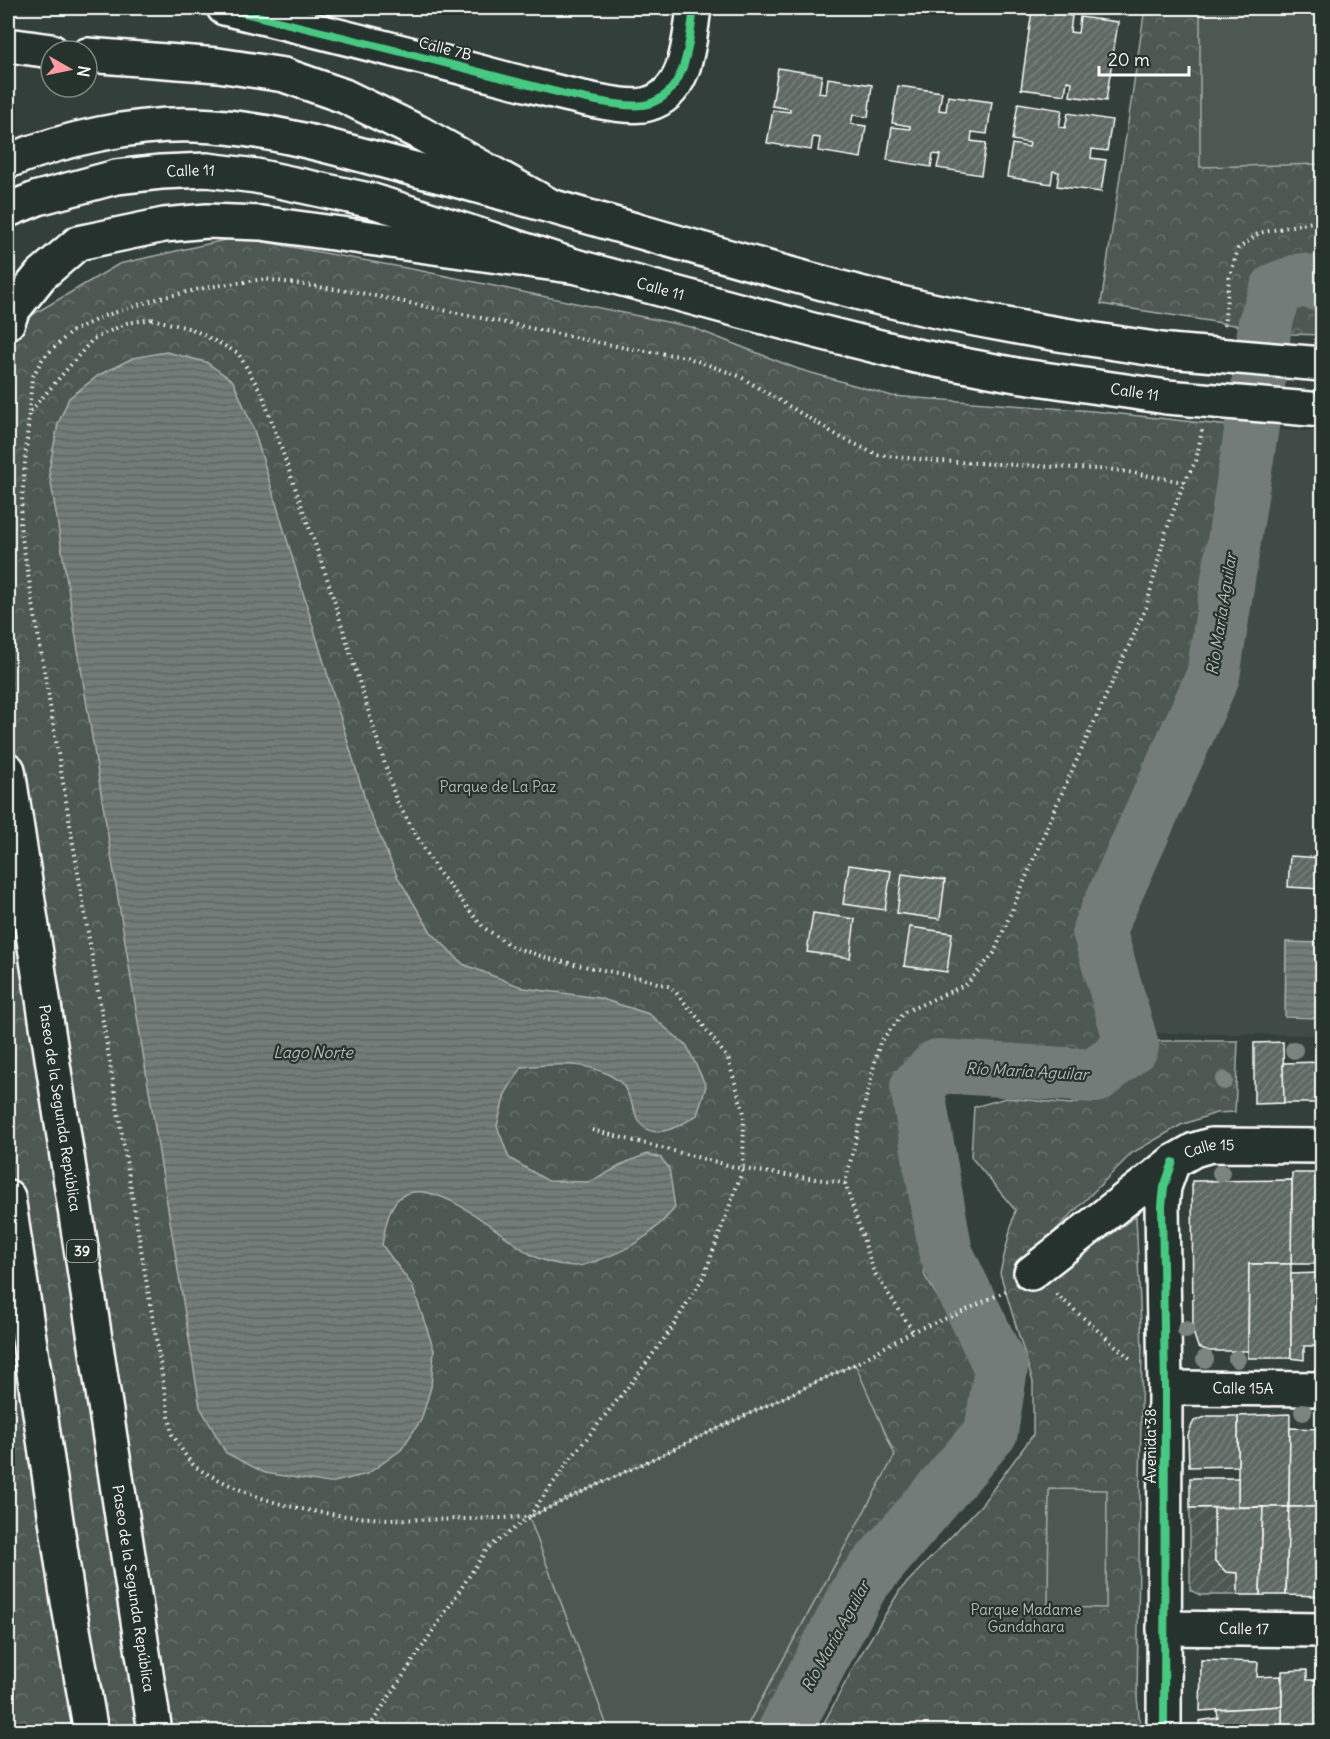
<svg xmlns="http://www.w3.org/2000/svg" width="1330" height="1739" viewBox="0 0 1330 1739" font-family="Delius,sans-serif">
  <style>
    .built { fill: #404c47 }
    .park { fill: url(#park-crowns); stroke: #a6aca9; stroke-width: 1.5 }
    .garden { fill: url(#garden-furrows); stroke: #a6aca9; stroke-width: 1.5 }
    .pitch { fill: #4d5853; stroke: #a6aca9; stroke-width: 1.5 }
    .water { fill: url(#water-rules); stroke: #abb0ae; stroke-width: 1.5 }
    .lines { fill: none; stroke-linecap: round; stroke-linejoin: round }
    .river { stroke: #737b78; stroke-width: 54 }
    .building { fill: url(#building-hatch); stroke: #fff; stroke-width: 1.5 }
    .minor-casing { stroke: #fff; stroke-width: 38 }
    .major-casing { stroke: #fff; stroke-width: 38 }
    .highway-casing { stroke: #fff; stroke-width: 38 }
    .path { stroke: #fff; stroke-width: 4; stroke-dasharray: 1.5 4.5; stroke-linecap: butt }
    .minor { stroke: #26332d; stroke-width: 33 }
    .major { stroke: #26332d; stroke-width: 33 }
    .highway { stroke: #26332d; stroke-width: 33 }
    .major-bridge-casing { stroke: #fff; stroke-width: 38; stroke-linecap: butt }
    .major-bridge { stroke: #26332d; stroke-width: 33 }
    .cycleway-casing { stroke: #26332d; stroke-width: 11 }
    .cycleway { stroke: #46c982; stroke-width: 8 }
    .tree { fill: #7c8480 }
    .labels { text-anchor: middle; stroke-width: 4.5; stroke-linejoin: round; paint-order: stroke }
    .shield { fill: #26332d; stroke: #bec2c0; stroke-width: 1.5 }
    .shield-label { font-size: 14px; font-weight: bold; fill: #fff }
    .street-label { font-size: 15px; fill: #fff; stroke: #26332d }
    .park-label { font-size: 15px; fill: #b8bcba; stroke: #26332d }
    .water-label { font-size: 16px; font-style: italic; fill: #b9bdbc; stroke: #26332d }
  </style>
  <defs>
    <pattern id="park-crowns" width="20" height="18" patternUnits="userSpaceOnUse" patternTransform="scale(1.5)"><rect width="20" height="18" fill="#4d5853"/><path d="M2 6a3 3 0 1 1 6 0M12 15a3 3 0 1 1 6 0" fill="none" stroke="#68716d"/></pattern>
    <pattern id="garden-furrows" width="10" height="10" patternUnits="userSpaceOnUse" patternTransform="scale(1.5)"><rect width="10" height="10" fill="#4d5853"/><path d="M-1 1l2-2M0 10L10 0M9 11l2-2" fill="none" stroke="#68716d"/></pattern>
    <pattern id="water-rules" width="6" height="5" patternUnits="userSpaceOnUse" patternTransform="scale(1.5)"><rect width="6" height="5" fill="#737b78"/><path d="M0 2.5h6" fill="none" stroke="#606462"/></pattern>
    <pattern id="building-hatch" width="6" height="6" patternUnits="userSpaceOnUse" patternTransform="scale(1.5)"><rect width="6" height="6" fill="#5f6964"/><path d="M-1 1l2-2M0 6l6-6M5 7l2-2" fill="none" stroke="#77807b"/></pattern>
  </defs>
  <rect width="100%" height="100%" fill="#333f3a"/>
  <filter id="ink" filterUnits="userSpaceOnUse"><feTurbulence type="fractalNoise" baseFrequency=".0167" numOctaves="2"/><feDisplacementMap in="SourceGraphic" scale="12" xChannelSelector="R" yChannelSelector="G"/><feConvolveMatrix kernelMatrix="1 2 1 2 8 2 1 2 1" color-interpolation-filters="sRGB"/></filter>
  <g filter="url(#ink)">
    <polygon class="built" points="1267,430 1322,431 1322,1035 1156,1033 1141,1005 1123,932 1235,694"/>
    <g class="park">
      <polygon points="1145,8 1322,8 1322,335 1292,334 1101,304"/>
      <polygon points="238,237 422,271 691,327 798,369 892,396 1093,411 1230,426 1189,670 1088,913 1086,954 1109,1035 1085,1055 936,1053 896,1071 925,1276 979,1365 977,1416 959,1430 832,1587 760,1731 8,1731 8,329 119,264"/>
      <polygon points="1159,1041 1238,1041 1235,1112 1216,1113 1181,1125 1132,1153 1018,1268 1039,1289 1136,1216 1142,1347 1137,1698 1141,1731 819,1732 858,1659 900,1590 982,1504 1033,1435 1033,1382 1000,1273 1015,1210 971,1157 974,1107 1006,1098 1071,1104 1120,1090"/>
    </g>
    <polygon class="garden" points="1190,1508 1214,1508 1215,1561 1226,1572 1238,1573 1238,1595 1200,1595 1190,1590"/>
    <g class="pitch">
      <polygon points="1200,8 1322,8 1322,164 1200,167"/>
      <polygon points="855,1364 895,1455 744,1731 609,1731 529,1517"/>
      <polygon points="1049,1489 1107,1490 1106,1608 1048,1607"/>
    </g>
    <g class="water">
      <path d="M166,352L206,362L233,381L254,430L368,809L397,876L431,932L463,964L524,988L599,998L649,1014L687,1046L706,1086L697,1115C683,1124 652,1144 639,1121C635,1115 634,1106 630,1100C628,1094 625,1087 621,1083C594,1060 556,1064 522,1067L505,1094L497,1126L509,1158L548,1181L591,1182L627,1162L647,1154L661,1158L669,1168L675,1208C649,1237 634,1248 596,1261C589,1263 581,1267 574,1266C559,1265 543,1262 530,1254C502,1237 436,1175 402,1196C388,1204 385,1230 382,1245L412,1285L434,1350L431,1387L421,1420L401,1450L367,1474L330,1483L265,1473L226,1453L200,1407L49,470L58,424L69,398L99,375L133,358Z"/>
      <polygon points="1286,942 1322,943 1322,1018 1285,1017"/>
    </g>
    <g class="lines">
      <polyline class="river" points="784,1732 861,1585 991,1432 1001,1368 946,1253 917,1087 938,1066 1095,1076 1132,1046 1099,930 1213,676 1258,387 1265,323 1277,289 1301,280 1322,285"/>
    </g>
    <g class="building">
      <polygon points="1085,8 1121,8 1121,13"/>
      <polygon points="1032,10 1072,16 1070,32 1078,33 1080,17 1118,22 1106,101 1070,96 1072,82 1067,81 1065,95 1021,89"/>
      <polygon points="778,68 822,75 819,93 826,94 828,78 872,85 868,117 853,115 851,124 866,126 861,158 818,151 820,138 813,137 811,150 767,143 773,110 790,112 790,109 772,106"/>
      <polygon points="898,86 942,92 939,110 946,111 948,96 992,102 987,134 972,132 971,141 986,143 981,175 937,168 940,155 933,154 931,167 887,160 892,127 910,129 910,126 892,123"/>
      <polygon points="1018,103 1062,110 1059,127 1065,128 1068,113 1112,120 1107,151 1092,149 1091,158 1106,160 1101,192 1057,186 1059,172 1053,171 1051,184 1007,177 1012,144 1029,147 1030,143 1012,140"/>
      <polygon points="1290,856 1322,858 1322,889 1288,887"/>
      <polygon points="849,865 891,871 885,910 843,904"/>
      <polygon points="902,874 945,880 940,919 897,913"/>
      <polygon points="813,913 855,919 850,958 807,952"/>
      <polygon points="910,927 952,933 947,972 904,966"/>
      <polygon points="1283,1042 1284,1103 1254,1104 1254,1043"/>
      <polygon points="1322,1062 1322,1103 1284,1103 1283,1063"/>
      <polygon points="1292,1173 1322,1173 1322,1264 1291,1264"/>
      <polygon points="1292,1180 1291,1264 1249,1264 1248,1351 1209,1351 1198,1347 1193,1332 1192,1181"/>
      <polygon points="1249,1264 1291,1264 1291,1358 1248,1358"/>
      <polygon points="1319,1273 1318,1295 1322,1295 1322,1346 1304,1346 1304,1360 1291,1358 1291,1274"/>
      <polygon points="1290,1414 1289,1507 1238,1507 1238,1416"/>
      <polygon points="1208,1416 1238,1416 1238,1466 1189,1467 1188,1435 1191,1427 1194,1421"/>
      <polygon points="1290,1428 1322,1429 1322,1507 1289,1507"/>
      <polygon points="1190,1478 1238,1478 1238,1507 1190,1508"/>
      <polygon points="1263,1507 1260,1595 1238,1595 1238,1573 1226,1572 1215,1561 1214,1508"/>
      <polygon points="1263,1507 1289,1507 1286,1595 1260,1595"/>
      <polygon points="1289,1507 1322,1507 1322,1596 1286,1595"/>
      <polygon points="1201,1660 1258,1662 1257,1677 1281,1676 1282,1706 1200,1711"/>
      <polygon points="1307,1670 1307,1680 1322,1680 1322,1732 1282,1732 1282,1671"/>
      <polygon points="1282,1706 1282,1732 1200,1732 1199,1721 1218,1718 1217,1710"/>
    </g>
    <g class="lines">
      <g class="minor-casing">
        <g id="minor">
          <path d="M224,8C319,31 415,55 510,80C539,87 623,112 648,104C688,93 689,40 694,8"/>
          <path id="s1" d="M1031,1273L1173,1162L1194,1150L1211,1145L1322,1146"/>
          <path id="s2" d="M1165,1388L1322,1389"/>
          <path id="s3" d="M1164,1628L1322,1630"/>
          <polyline points="1164,1732 1165,1388 1162,1206 1164,1187 1173,1162"/>
        </g>
      </g>
      <g class="major-casing">
        <g id="major">
          <path d="M8,161C64,139 134,123 195,125C271,127 345,151 418,170C561,207 702,251 845,289C952,318 1060,335 1169,351"/>
          <path id="s4" d="M8,210L38,198L116,177L161,172L207,170L256,176L373,201L578,267L816,331L916,356L1016,375L1167,397"/>
        </g>
      </g>
      <g class="highway-casing">
        <g id="highway">
          <polyline points="8,45 51,51"/>
          <polyline points="87,55 218,65 284,75 344,96 418,132 547,204"/>
          <polyline points="8,322 12,311 41,275 78,243 164,225 207,221 261,223 578,267"/>
          <path id="s5" d="M8,770L155,1732"/>
          <polyline points="8,1197 68,1601 91,1732"/>
        </g>
      </g>
      <g class="path">
        <path d="M152,319L192,329L238,353L262,394L327,578L396,800L436,869L483,927L511,946L550,959L641,978L671,987L697,1017L728,1059L744,1113L743,1169L704,1276L671,1329L639,1373L571,1458L529,1517C428,1520 311,1529 220,1480C212,1476 202,1472 196,1467C186,1459 179,1444 172,1434L20,526L29,413L93,339L127,323Z"/>
        <polyline points="1224,326 1229,279 1238,249 1259,233 1322,220"/>
        <polyline points="29,412 32,378 43,358 71,332 104,316 160,298 209,287 264,279 361,293 626,348 686,357 739,376 840,437 878,455 938,461 1116,470 1184,482"/>
        <polyline points="592,1130 743,1169 845,1183"/>
        <polyline points="1006,1291 960,1313 913,1331 874,1272 845,1183 880,1042 905,1012 967,984 994,953 1055,808 1146,608 1165,534 1184,482 1196,461 1202,430"/>
        <polyline points="1056,1294 1132,1360"/>
        <polyline points="366,1732 487,1549 529,1517 855,1364 913,1331"/>
      </g>
      <use href="#minor" class="minor"/>
      <use href="#major" class="major"/>
      <use href="#highway" class="highway"/>
      <g class="major-bridge-casing">
        <g id="major-bridge">
          <polyline points="1169,351 1322,364"/>
          <polyline points="1167,397 1322,410"/>
        </g>
      </g>
      <use href="#major-bridge" class="major-bridge"/>
      <g class="cycleway-casing">
        <g id="cycleway">
          <path d="M224,8C319,31 415,55 510,80C539,87 623,112 648,104C688,93 689,40 694,8"/>
          <polyline points="1164,1732 1165,1388 1162,1206 1164,1187 1173,1162"/>
        </g>
      </g>
      <use href="#cycleway" class="cycleway"/>
    </g>
    <g class="tree">
      <circle cx="1294" cy="1050" r="9"/>
      <circle cx="1224" cy="1081" r="9"/>
      <circle cx="1221" cy="1173" r="9"/>
      <circle cx="1186" cy="1330" r="9"/>
      <circle cx="1205" cy="1359" r="9"/>
      <circle cx="1237" cy="1359" r="9"/>
      <circle cx="1303" cy="1412" r="9"/>
    </g>
  </g>
  <g class="labels">
    <rect class="shield" x="67" y="1240" width="30" height="22" rx="4.5"/>
    <g class="shield-label">
      <text x="82" y="1256">39</text>
    </g>
    <g class="street-label">
      <text transform="translate(445 49) rotate(14)" y="5">Calle 7B</text>
      <text dy="5" stroke="none"><textPath href="#s4" startOffset="188">Calle 11</textPath></text>
      <text dy="5" stroke="none"><textPath href="#s4" startOffset="674">Calle 11</textPath></text>
      <text dy="5" stroke="none"><textPath href="#s4" startOffset="1160">Calle 11</textPath></text>
      <text dy="5" stroke="none"><textPath href="#s5" startOffset="342">Paseo de la Segunda República</textPath></text>
      <text dy="5" stroke="none"><textPath href="#s1" startOffset="220">Calle 15</textPath></text>
      <text dy="5" stroke="none"><textPath href="#s2" startOffset="78">Calle 15A</textPath></text>
      <text transform="translate(1151 1446) rotate(-90)" y="5">Avenida 38</text>
      <text dy="5" stroke="none"><textPath href="#s5" startOffset="828">Paseo de la Segunda República</textPath></text>
      <text dy="5" stroke="none"><textPath href="#s3" startOffset="80">Calle 17</textPath></text>
    </g>
    <g class="park-label">
      <text x="498" y="792">Parque de La Paz</text>
      <text x="1026" y="1615">Parque Madame<tspan x="1026" dy="17">Gandahara</tspan></text>
    </g>
    <g class="water-label">
      <text transform="translate(1221 614) rotate(-81)" y="6">Río María Aguilar</text>
      <text x="313" y="1058">Lago Norte</text>
      <text transform="translate(1027 1071) rotate(3)" y="6">Río María Aguilar</text>
      <text transform="translate(835 1636) rotate(-61)" y="6">Río María Aguilar</text>
    </g>
  </g>
  <rect width="1330" height="1739" fill="none" stroke="#26332d" stroke-width="30"/>
  <rect x="15" y="15" width="1300" height="1709" fill="none" stroke="#fff" stroke-width="2" filter="url(#ink)"/>
  <g transform="translate(69 69) rotate(99)"><circle r="28" fill="#26332d" stroke="#7d8581" stroke-width="1.5"/>
  <path d="M0-4.5L10 22L0 15L-10 22Z" fill="#ff9aa2"/>
  <text y="-9" font-size="16" font-weight="bold" text-anchor="middle" fill="#ffffff">N</text>
  </g>
  <path d="M1099 66v9h90v-9" fill="none" stroke="#ffffff" stroke-width="3"/>
  <text x="1108" y="66" font-size="18" fill="#ffffff" stroke="#26332d" stroke-width="4.5" paint-order="stroke">20 m</text>
</svg>
